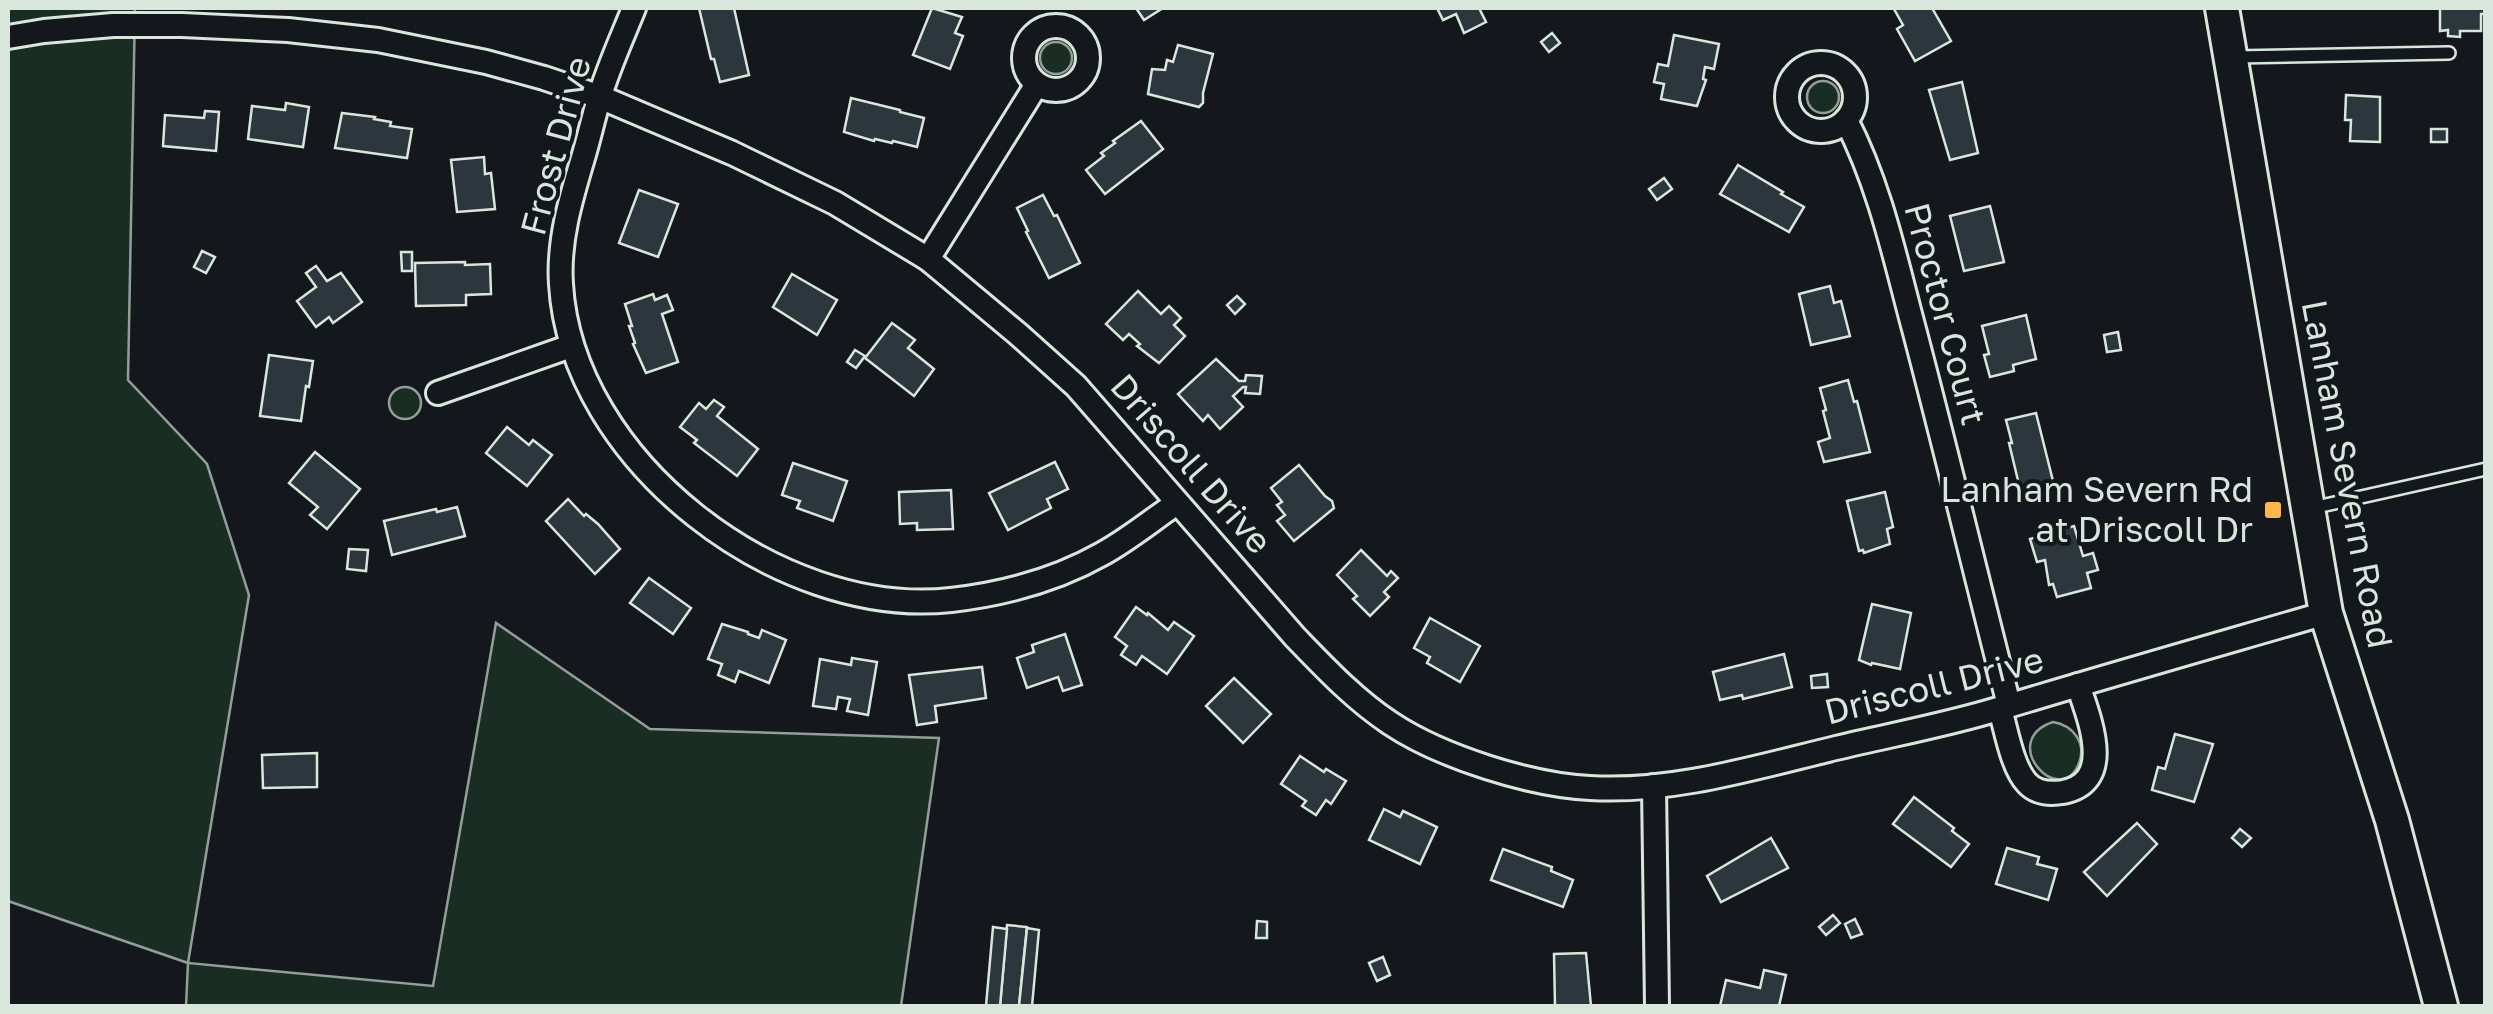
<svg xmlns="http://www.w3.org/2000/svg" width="2493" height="1014" viewBox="0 0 2493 1014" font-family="'Golos Text',sans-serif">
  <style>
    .green { fill: #1a2d24; stroke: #939e99; stroke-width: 2.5 }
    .building { fill: #2c363c; stroke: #d8e6dc; stroke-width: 2.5 }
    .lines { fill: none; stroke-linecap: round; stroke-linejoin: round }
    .service-casing { stroke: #d8e6dc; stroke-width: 16 }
    .minor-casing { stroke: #d8e6dc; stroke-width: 28 }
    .secondary-casing { stroke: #d8e6dc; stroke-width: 38 }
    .service { stroke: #14181c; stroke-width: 11 }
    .minor { stroke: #14181c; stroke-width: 22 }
    .secondary { stroke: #14181c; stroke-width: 32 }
    .poi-dot { fill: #ffb74d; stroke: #14181c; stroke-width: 4 }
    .labels { text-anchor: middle; stroke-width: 8; stroke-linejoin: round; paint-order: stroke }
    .street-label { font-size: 35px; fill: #d8e6dc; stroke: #14181c }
    .poi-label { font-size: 35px; fill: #d8e6dc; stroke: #14181c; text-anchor: end }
  </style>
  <rect width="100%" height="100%" fill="#14181c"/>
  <g class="green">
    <polygon points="8,8 135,8 128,380 207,464 249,595 188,963 433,986 496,623 650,729 939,738 901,1006 186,1006 188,963 8,901"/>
    <circle cx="1056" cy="58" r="16"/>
    <circle cx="1823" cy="97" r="16"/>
    <circle cx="405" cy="403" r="16"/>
    <path d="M2053,722C2072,725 2087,742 2079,763C2061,811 1996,741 2053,722Z"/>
  </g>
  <g class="building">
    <polygon points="699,8 734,8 749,75 720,82 714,59 711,59"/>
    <polygon points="932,8 962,17 955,33 963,36 950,69 913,55"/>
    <polygon points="1136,8 1163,8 1144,20"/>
    <polygon points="1437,8 1479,8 1486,22 1464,33 1456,14 1443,20"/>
    <polygon points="1896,8 1932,8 1951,41 1915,61 1897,29 1903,25 1894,9"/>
    <polygon points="2440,8 2486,8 2486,14 2481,14 2481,31 2460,31 2460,37 2448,36 2448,30 2440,31"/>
    <polygon points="1552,33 1560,43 1549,52 1541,42"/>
    <polygon points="1674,35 1719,44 1714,69 1705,67 1703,79 1706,80 1697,106 1661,99 1664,84 1654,82 1658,64 1668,66"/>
    <polygon points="1178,45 1213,54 1203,93 1203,103 1199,107 1148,94 1152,69 1165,70 1167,60 1173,62"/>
    <polygon points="1962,82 1978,153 1950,160 1929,90"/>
    <polygon points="2346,95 2380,97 2380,142 2350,141 2351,120 2345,120"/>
    <polygon points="851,98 900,110 900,112 924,118 917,147 893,141 892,143 875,139 874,141 844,132"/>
    <polygon points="286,103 309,107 303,147 248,139 252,106 285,110"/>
    <polygon points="205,111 219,112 216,151 163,146 165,115 204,118"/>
    <polygon points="342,113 375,117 374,119 391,122 390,126 412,129 407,158 335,148"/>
    <polygon points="1141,121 1163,149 1105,194 1086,170 1104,156 1101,153 1115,143 1113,141"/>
    <rect x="2431" y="129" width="16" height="13"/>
    <polygon points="484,157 485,174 491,173 495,209 457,212 451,160"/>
    <polygon points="1738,165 1783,192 1781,194 1804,207 1789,232 1720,194"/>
    <polygon points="1664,178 1672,189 1657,200 1649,189"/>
    <polygon points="639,190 678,204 658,257 619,243"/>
    <polygon points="1043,195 1054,216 1057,215 1080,263 1049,278 1026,232 1028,231 1017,208"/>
    <polygon points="1990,206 2004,262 1964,271 1950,216"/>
    <polygon points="202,251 215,257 206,273 194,267"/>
    <polygon points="401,252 412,252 412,271 402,271"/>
    <polygon points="465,262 465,265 490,264 491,294 466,295 466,305 416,306 415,263"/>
    <polygon points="316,266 327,281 341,273 362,302 333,323 329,317 316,327 297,301 316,287 306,273"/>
    <polygon points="792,274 837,300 817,335 773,307"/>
    <polygon points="1830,286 1834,303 1841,301 1850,336 1811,345 1799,294"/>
    <polygon points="1138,291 1161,314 1169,306 1181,318 1174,325 1185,336 1159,363 1137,346 1140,344 1129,334 1123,340 1106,324"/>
    <polygon points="653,294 655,300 667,295 673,310 662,314 678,362 646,373 633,344 635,343 629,326 632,326 625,304"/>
    <polygon points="1237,296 1245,304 1235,314 1227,305"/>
    <polygon points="2026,315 2036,359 2013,365 2014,371 1990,377 1984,355 1989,354 1982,326"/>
    <polygon points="892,323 915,340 908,348 934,369 914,396 865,358"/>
    <polygon points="2118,332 2121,350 2107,352 2104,335"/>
    <polygon points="855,350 865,356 856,368 847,362"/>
    <polygon points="269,355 313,361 309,387 306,386 301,421 260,416"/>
    <polygon points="1216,359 1239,381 1245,381 1246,375 1262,376 1260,394 1245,393 1246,387 1243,387 1233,396 1243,407 1220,429 1208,415 1203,421 1178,394"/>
    <polygon points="1848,380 1854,402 1857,401 1870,452 1824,462 1818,442 1830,438 1823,411 1826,410 1820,388"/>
    <polygon points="714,400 724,407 717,416 758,449 737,476 694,443 697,440 680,427 699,403 706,409"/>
    <polygon points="2036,413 2054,485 2021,493 2009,443 2012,443 2006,420"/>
    <polygon points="507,427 529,445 533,440 552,455 527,486 486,453"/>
    <polygon points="315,452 360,489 327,529 310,515 318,507 289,483"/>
    <polygon points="1055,462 1068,489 1047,499 1051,508 1008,530 989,493"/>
    <polygon points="793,463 847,481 833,521 797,508 800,501 782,495"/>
    <polygon points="1299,465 1325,496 1332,501 1334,508 1294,541 1277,521 1285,515 1277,505 1282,502 1271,488"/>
    <polygon points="951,490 953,529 917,530 917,523 900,524 899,492"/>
    <polygon points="1885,492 1893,527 1887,529 1890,544 1864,553 1863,550 1859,551 1847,501"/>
    <polygon points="568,499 584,516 586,514 598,524 620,549 595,574 546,521"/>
    <polygon points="457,507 465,536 392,555 384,521 436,509 437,512"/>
    <polygon points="2074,526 2083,556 2093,553 2098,570 2087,573 2091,588 2057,597 2053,584 2049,585 2045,560 2037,562 2030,539"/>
    <polygon points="349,549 368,550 366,571 347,569"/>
    <polygon points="1361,550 1387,576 1391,571 1398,578 1384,592 1389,597 1370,616 1353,599 1357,596 1337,575"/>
    <polygon points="649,578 691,608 673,634 630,603"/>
    <polygon points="1872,604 1911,613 1900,669 1872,663 1871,665 1859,660"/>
    <polygon points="1136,607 1147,615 1148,613 1168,630 1174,622 1194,636 1167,674 1142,656 1136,665 1121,655 1127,646 1115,637"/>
    <polygon points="1430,618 1480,646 1460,682 1427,663 1430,657 1414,648"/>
    <polygon points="722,624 748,632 748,634 759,638 762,630 786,640 769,683 739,671 735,682 718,675 722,664 708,659"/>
    <polygon points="1065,634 1082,685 1063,691 1058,677 1027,688 1017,658 1034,652 1032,645"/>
    <polygon points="1784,654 1792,687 1743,699 1742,695 1720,700 1713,672"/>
    <polygon points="852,658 877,662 868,715 847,711 850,699 838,697 836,709 813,706 820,659 851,665"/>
    <polygon points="982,667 986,698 935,706 937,722 917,725 909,675"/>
    <polygon points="1827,674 1828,687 1812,688 1811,676"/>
    <polygon points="1234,678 1271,714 1243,743 1206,706"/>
    <polygon points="2175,734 2213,744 2194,802 2152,790 2158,767 2165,769"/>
    <polygon points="317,753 317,787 263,788 262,755"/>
    <polygon points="1300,756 1324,772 1326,769 1346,781 1331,804 1326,800 1316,815 1302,806 1306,801 1281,784"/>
    <polygon points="1914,797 1954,828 1952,831 1969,844 1951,867 1893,824"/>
    <polygon points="1384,809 1400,817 1403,811 1437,827 1420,864 1369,840"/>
    <polygon points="2137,823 2157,844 2107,896 2084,872"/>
    <polygon points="2240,829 2251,838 2242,847 2232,838"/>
    <polygon points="1771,838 1788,868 1721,902 1707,876"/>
    <polygon points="2007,848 2039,857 2037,864 2057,869 2048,900 1996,884"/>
    <polygon points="1503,849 1552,867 1551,871 1573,880 1563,907 1491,880"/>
    <polygon points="1833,915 1840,923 1826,935 1819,927"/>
    <polygon points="1855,919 1862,934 1851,938 1845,924"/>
    <polygon points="1257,921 1267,922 1267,938 1256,938"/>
    <polygon points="1007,925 1027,927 1019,1006 1000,1006"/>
    <polygon points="993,927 1007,929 1000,1006 986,1006"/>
    <polygon points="1027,928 1039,930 1032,1006 1019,1006"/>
    <polygon points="1586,953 1591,1006 1542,1006 1555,1006 1554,954"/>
    <polygon points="1383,957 1390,975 1377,981 1369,963"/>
    <polygon points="1764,970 1786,975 1779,1006 1720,1006 1726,980 1760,988"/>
  </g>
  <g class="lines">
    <g class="service-casing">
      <g id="service">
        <polyline points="2235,57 2449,53"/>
        <polyline points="2312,508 2486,469"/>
      </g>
    </g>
    <g class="minor-casing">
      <g id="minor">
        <path d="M634,8C622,38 608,68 599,99C593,119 589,138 583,158C571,198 558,241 561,284C571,460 778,619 951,600C1003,594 1056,580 1102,554C1128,540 1152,520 1177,503"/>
        <circle cx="1056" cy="58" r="32"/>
        <path d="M8,37L44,31L113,25H182L288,30L378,40L486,62L544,78L600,97L732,153L835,203L928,259L1018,334L1076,386L1295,637C1325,668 1354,699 1390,723C1441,757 1530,785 1590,788C1672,793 1757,767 1836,748C1890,735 1946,725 1998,709C2107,676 2216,645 2326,613"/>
        <circle cx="1821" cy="97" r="34"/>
        <path d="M1846,120C1880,186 1895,258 1914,329C1947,454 1977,580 2009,705"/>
        <polyline points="928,259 1037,84"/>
        <polyline points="438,393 571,346"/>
        <path d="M2000,709C2006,729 2012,767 2027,783C2036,793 2050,794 2063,792C2116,782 2089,718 2078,685"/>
        <polyline points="1654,786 1657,1006"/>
      </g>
    </g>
    <g class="secondary-casing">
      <polyline id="secondary" points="2222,8 2326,613 2392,820 2441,1006"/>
    </g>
    <use href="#service" class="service"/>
    <use href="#minor" class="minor"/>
    <use href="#secondary" class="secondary"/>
  </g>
  <rect class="poi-dot" x="2263" y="500" width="20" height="20" rx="5"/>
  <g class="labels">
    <g class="street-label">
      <text transform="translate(556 146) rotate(-75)" y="12">Frost Drive</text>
      <text transform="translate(1945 314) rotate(75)" y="12">Proctor Court</text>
      <text transform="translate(1191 464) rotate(49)" y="12">Driscoll Drive</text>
      <text transform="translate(2347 474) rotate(79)" y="12">Lanham Severn Road</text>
      <text transform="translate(1934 686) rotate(-14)" y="12">Driscoll Drive</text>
    </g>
    <g class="poi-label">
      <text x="2253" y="502">Lanham Severn Rd<tspan x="2253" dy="40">at Driscoll Dr</tspan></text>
    </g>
  </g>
  <rect width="2493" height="1014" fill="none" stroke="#d8e6dc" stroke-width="20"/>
</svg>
